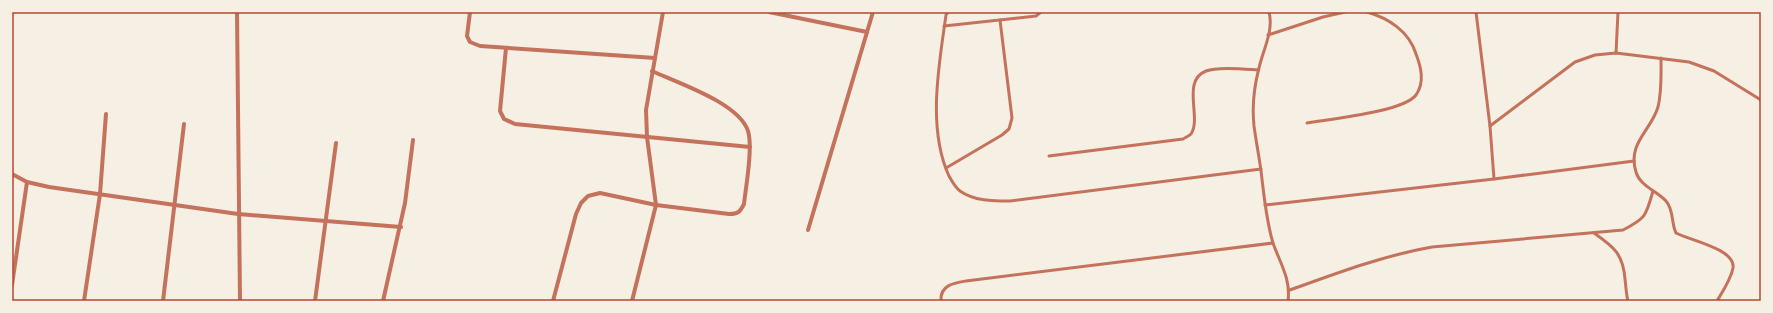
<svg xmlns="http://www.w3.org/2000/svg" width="1773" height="313" viewBox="0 0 1773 313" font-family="'Roboto Condensed',sans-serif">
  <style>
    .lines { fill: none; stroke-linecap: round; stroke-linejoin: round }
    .service { stroke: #c5725c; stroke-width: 3 }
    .minor { stroke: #c5725c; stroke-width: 4 }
    .neatline { fill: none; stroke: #b5482f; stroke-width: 1.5 }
  </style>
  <rect width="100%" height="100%" fill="#f6efe4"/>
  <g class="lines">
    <g class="service">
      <path d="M948,12L946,15C939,65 927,128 949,176C952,181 955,187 960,191C974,201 993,201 1010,201L1261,169"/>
      <path d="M1269,12C1274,30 1263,50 1259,68C1254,87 1252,107 1254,126C1256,141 1259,156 1261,171C1264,195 1266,220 1273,243C1280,263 1291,279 1288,301"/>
      <polyline points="1476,12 1490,126 1494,179"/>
      <polyline points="944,26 1036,16 1041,12"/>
      <polyline points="1268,35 1323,17 1345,12"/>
      <polyline points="1616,53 1618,12"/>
      <path d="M1661,58C1661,74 1662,91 1658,107C1651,131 1627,143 1636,172C1640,186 1657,191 1666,201C1674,210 1671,223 1676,233C1689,240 1736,249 1733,268C1731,279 1723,291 1717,301"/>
      <path d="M1307,123C1330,119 1403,112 1416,95C1425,82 1421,67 1416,54C1409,31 1388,18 1367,12"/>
      <polyline points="1490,126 1575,62 1595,55 1616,53 1689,62 1714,71 1761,100"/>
      <path d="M1049,156L1183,139C1186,137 1189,136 1191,134C1202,118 1181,81 1206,71C1218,66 1244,69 1258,70"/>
      <polyline points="946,168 1002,135 1009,129 1012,118 1000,20"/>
      <polyline points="1265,205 1494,179 1634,161"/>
      <path d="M1594,233C1614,247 1623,254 1625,279C1626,286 1626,294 1628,301"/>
      <path d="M1290,290C1337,273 1382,256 1432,247L1623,230C1646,218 1646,216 1653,191"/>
      <path d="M941,301C940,285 954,283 966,281L1273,243"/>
    </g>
    <g class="minor">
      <polyline points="237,12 240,301"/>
      <polyline points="470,12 467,36 470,42 480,46 655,58"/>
      <polyline points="769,12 867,32"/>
      <polyline points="506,48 500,111 504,119 515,124 750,147"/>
      <polyline points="12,174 27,182 49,187 238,214 401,227"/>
      <polyline points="808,230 873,12"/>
      <polyline points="12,285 27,182"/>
      <polyline points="84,301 100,194 106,114"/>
      <polyline points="163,301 184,124"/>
      <polyline points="315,301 336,143"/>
      <polyline points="383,301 405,203 413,140"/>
      <path d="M553,301L576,214L581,203L588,196L600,193L656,205L729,214C738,214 740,212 744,204C746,186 753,147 748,131C739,103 678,83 652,71"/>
      <polyline points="632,301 656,205 647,137 646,110 663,12"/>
    </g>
  </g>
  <rect width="1773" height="313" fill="none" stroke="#f6efe4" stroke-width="26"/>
  <rect x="13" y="13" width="1747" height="287" class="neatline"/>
</svg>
